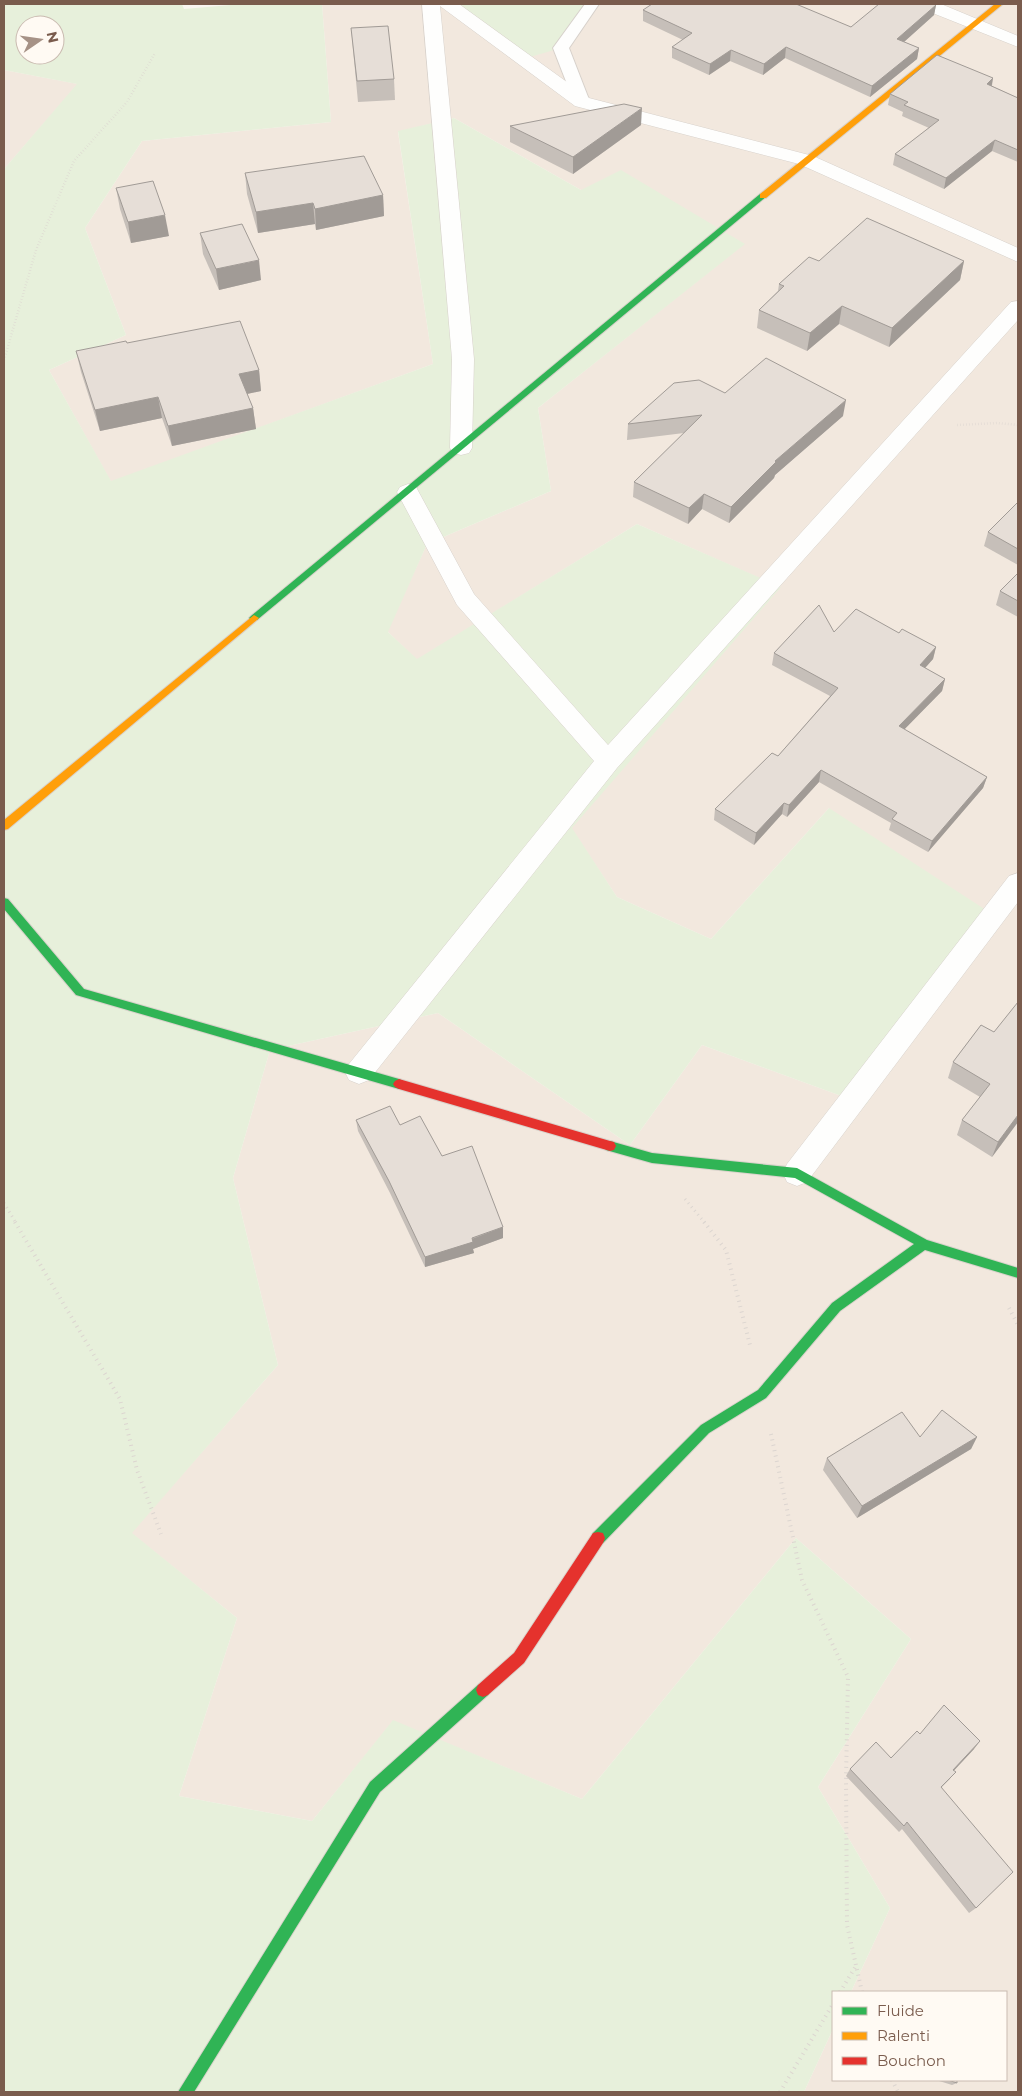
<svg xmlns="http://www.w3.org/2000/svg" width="1022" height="2096" viewBox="0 0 1022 2096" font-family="Montserrat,sans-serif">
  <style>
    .residential { fill: #f2e8de }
    .green { fill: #e7f0db; fill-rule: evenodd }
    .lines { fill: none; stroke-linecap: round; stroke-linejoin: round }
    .lane-casing { stroke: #d7d1cb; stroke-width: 2 }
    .street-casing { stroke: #d7d1cb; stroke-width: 1 }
    .fast-casing { stroke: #d9d2cb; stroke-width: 2 }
    .slow-casing { stroke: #d9d2cb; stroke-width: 2 }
    .jam-casing { stroke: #d9d2cb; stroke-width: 2 }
    .path-far2 { stroke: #dcd5d0; stroke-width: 2.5; stroke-dasharray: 0.5 2.5; stroke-linecap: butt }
    .path-far1 { stroke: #dcd5d0; stroke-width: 3; stroke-dasharray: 1 4; stroke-linecap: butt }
    .path { stroke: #dcd5d0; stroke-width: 4; stroke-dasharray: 1 4.5; stroke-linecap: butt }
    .lane { fill: #fefefd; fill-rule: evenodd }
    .street { fill: #fefefd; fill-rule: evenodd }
    .fast { fill: #30b455; fill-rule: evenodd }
    .slow { fill: #ff9f0a; fill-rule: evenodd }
    .jam { fill: #e5322d; fill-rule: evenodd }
    .wall { fill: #c6bfb9 }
    .shaded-wall { fill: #a19b96 }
    .building { fill: #e6ded7; stroke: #a19b96 }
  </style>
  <rect width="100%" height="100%" fill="#f9f5f0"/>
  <g class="residential">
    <polygon points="322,4 1018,4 1018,2092 804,2092 833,2029 833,2080 1006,2080 1006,1992 851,1992 890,1908 818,1787 911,1639 796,1538 582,1799 393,1721 312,1821 179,1796 237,1618 131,1533 278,1365 233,1178 270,1050 438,1013 630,1145 702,1045 866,1105 829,808 711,939 617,897 571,828 780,587 637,524 417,660 387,631 427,544 551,491 538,408 744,244 581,190 454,118 398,132 433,364 111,482 49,370 126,335 85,228 142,141 331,122"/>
    <polygon points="4,70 78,84 4,169"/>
  </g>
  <g class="green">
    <path d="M4,4H182L184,9L242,4H322L331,122L142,141L85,228L126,335L49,370L111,481L433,364L398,131L454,118L581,190L621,170L745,244L538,408L551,491L427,544L388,632L417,659L637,524L781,587L572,828L617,897L711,939L829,808L989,912L866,1105L702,1045L630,1145L438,1013L270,1050L233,1178L278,1365L132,1533L237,1618L179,1796L312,1821L393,1720L582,1799L796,1538L911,1639L818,1787L890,1908L851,1992H833V2029L804,2092H4V169L77,84L4,70ZM25,25H55V55H25Z"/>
    <polygon points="448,4 592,4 561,48 523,59"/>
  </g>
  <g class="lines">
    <g class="lane-casing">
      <polygon id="lane" points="585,4 599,4 569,48 590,102 587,105 577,105 574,102 553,48"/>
    </g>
    <g class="street-casing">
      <g id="street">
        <polygon points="422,4 459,4 589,98 813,156 1018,248 1018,262 799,164 575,106 440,6 474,359 472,448 469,453 461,455 453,453 450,448 452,359"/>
        <polygon points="917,4 941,4 1018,36 1018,47 920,8"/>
        <polygon points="1018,301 1018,320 617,768 369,1080 359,1084 349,1080 345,1072 349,1064 594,761 457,605 397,492 400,487 408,484 416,487 474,594 608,745 1011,302"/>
        <polygon points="1018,873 1018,902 807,1182 797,1186 787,1182 783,1173 787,1164 1009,876"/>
      </g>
    </g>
    <g class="fast-casing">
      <g id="fast">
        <polygon points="760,194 767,196 257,620 251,620 249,618 251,616"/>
        <polygon points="4,898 8,899 84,989 399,1079 403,1081 405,1084 403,1087 399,1089 76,995 4,909"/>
        <polygon points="610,1141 652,1153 797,1168 927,1240 1018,1268 1018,1278 925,1250 840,1311 766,1398 709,1433 603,1543 598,1544 593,1543 591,1538 593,1533 701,1425 758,1390 832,1303 914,1244 795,1178 652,1163 606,1150 604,1146 606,1142"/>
        <polygon points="483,1683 488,1685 490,1690 488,1695 380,1792 194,2092 178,2092 370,1782 478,1685"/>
      </g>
    </g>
    <g class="slow-casing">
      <g id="slow">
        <polygon points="995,4 1003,4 766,198 760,198 760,194"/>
        <polygon points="254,615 259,618 257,620 8,829 4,830 4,820"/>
      </g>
    </g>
    <g class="jam-casing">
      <g id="jam">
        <polygon points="399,1079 610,1141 614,1142 616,1146 614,1150 610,1151 399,1089 395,1087 393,1084 395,1081"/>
        <polygon points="598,1532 603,1533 605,1538 603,1543 524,1663 488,1695 483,1697 478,1695 476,1690 478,1685 514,1653 593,1533"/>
      </g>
    </g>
    <g class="path-far2">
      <polyline points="4,360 36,250 74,161 127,102 155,53"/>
      <polyline points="957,425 997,423 1018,425"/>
    </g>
    <g class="path-far1">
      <polyline points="685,1199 705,1223"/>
      <polyline points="4,1203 16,1223"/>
    </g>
    <g class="path">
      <polyline points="15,1222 120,1399 137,1470 161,1534"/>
      <polyline points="704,1222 726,1250 750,1345"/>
      <polyline points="1009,1308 1018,1325"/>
      <polyline points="771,1434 802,1580 848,1677 846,1779 847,1925 862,1992"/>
      <polyline points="840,1992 856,1966"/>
      <polyline points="892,2080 898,2092"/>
      <polyline points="780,2092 833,2004"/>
    </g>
    <use href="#lane" class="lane"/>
    <use href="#street" class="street"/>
    <use href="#fast" class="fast"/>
    <use href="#slow" class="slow"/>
    <use href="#jam" class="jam"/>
  </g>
  <g class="wall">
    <polygon points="936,5 934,15 904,42 919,48 917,59 870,97 785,58 763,75 730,61 709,75 672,58 672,47 683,40 643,21 643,10 851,27"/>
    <polygon points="351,28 394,79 395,100 358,102"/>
    <polygon points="993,78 992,86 1018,98 1018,162 992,151 944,189 893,165 895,154 929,128 902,116 903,112 888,105 890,94"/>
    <polygon points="641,125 573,174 510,142 510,126"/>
    <polygon points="245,173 383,195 384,216 316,230 315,224 258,233 247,194"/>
    <polygon points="116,188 169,236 131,243 120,209"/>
    <polygon points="200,233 261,280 219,290 203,254"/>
    <polygon points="819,261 964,261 960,280 889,347 839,324 807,351 757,328 759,310 778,291 779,284"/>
    <polygon points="127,343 259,370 261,391 247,394 253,408 256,429 172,446 162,418 100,431 81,372 76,351"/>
    <polygon points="725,393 843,416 775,475 774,478 729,523 702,509 688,524 633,497 634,482 684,433 627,440 628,424"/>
    <polygon points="1018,502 1018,565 984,546 988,532"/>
    <polygon points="1018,573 1018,617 996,605 1000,591"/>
    <polygon points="834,632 899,633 936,647 933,659 925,668 945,679 942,691 904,729 987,777 983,788 928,852 889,830 891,823 819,782 787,817 782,814 754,845 714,820 715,809 778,756 830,696 772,665 774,653"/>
    <polygon points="981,1025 1018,1122 992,1157 957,1135 962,1120 980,1097 948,1078 953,1062"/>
    <polygon points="356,1120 400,1125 442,1156 503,1227 503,1238 473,1249 474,1253 425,1267 390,1193 358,1131"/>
    <polygon points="920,1437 977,1437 971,1449 857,1518 823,1470 827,1458"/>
    <polygon points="920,1734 974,1749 954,1770 950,1779 942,1787 976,1908 969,1913 902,1829 899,1832 846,1776 850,1769 891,1758"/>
    <polygon points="936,2080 957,2080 957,2083 952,2085"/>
  </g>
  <g class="shaded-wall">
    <polygon points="936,5 934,15 895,50 897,39"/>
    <polygon points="786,47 785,58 763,75 764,64"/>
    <polygon points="919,48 917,59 870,97 872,86"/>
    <polygon points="731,50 730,61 709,75 710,64"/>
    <polygon points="993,78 991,89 987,84"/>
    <polygon points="642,108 641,125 573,174 573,157"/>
    <polygon points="995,140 992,151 944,189 946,178"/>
    <polygon points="383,195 384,216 316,230 315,209"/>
    <polygon points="313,203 315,224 258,233 256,212"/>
    <polygon points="165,215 169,236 131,243 128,222"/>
    <polygon points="259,260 261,280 219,290 216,269"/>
    <polygon points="964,261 960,280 889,347 892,328"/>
    <polygon points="842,306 839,324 807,351 810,333"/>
    <polygon points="259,370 261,391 242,395 239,374"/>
    <polygon points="158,397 162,418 100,431 95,410"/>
    <polygon points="846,400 843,416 775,475 774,478 729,523 731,507 775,461"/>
    <polygon points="253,408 256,429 172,446 168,426"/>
    <polygon points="704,494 702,509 688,524 689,508"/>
    <polygon points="936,647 933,659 917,677 920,665"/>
    <polygon points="945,679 942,691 896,738 899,726"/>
    <polygon points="821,770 819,782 787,817 789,805"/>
    <polygon points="987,777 983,788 928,852 932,841"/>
    <polygon points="784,803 782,814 754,845 756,833"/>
    <polygon points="1018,1115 1018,1122 992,1157 998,1142"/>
    <polygon points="503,1227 503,1238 473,1249 474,1253 425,1267 425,1257"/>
    <polygon points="977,1437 971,1449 857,1518 862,1506"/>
    <polygon points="980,1741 974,1749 948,1777 953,1770"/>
  </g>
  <g class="building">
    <polygon points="652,4 796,4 851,27 879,4 934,4 936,5 897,39 919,48 872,86 786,47 764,64 731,50 710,64 672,47 692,33 643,10"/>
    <polygon points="388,26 394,79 357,81 351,28"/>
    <polygon points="937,55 993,78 987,84 1018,98 1018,150 995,140 946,178 895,154 939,120 904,105 908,102 890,94"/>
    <polygon points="624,104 642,108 573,157 510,126"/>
    <polygon points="364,156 383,195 315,209 313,203 256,212 245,173"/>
    <polygon points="153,181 165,215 128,222 116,188"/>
    <polygon points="867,218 964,261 892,328 842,306 810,333 759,310 784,286 779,284 809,257 819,261"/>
    <polygon points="242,224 259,260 216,269 200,233"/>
    <polygon points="240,321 259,370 239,374 253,408 168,426 158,397 95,410 76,351 126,341 127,343"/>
    <polygon points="766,358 846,400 775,461 776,462 731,507 704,494 689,508 634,482 702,415 628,424 674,383 699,380 725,393"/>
    <polygon points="1018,502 1018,549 988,532"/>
    <polygon points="1018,573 1018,601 1000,591"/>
    <polygon points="819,605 834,632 856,609 899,633 902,629 936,647 920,665 945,679 899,726 987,777 932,841 892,819 897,813 821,770 789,805 784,803 756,833 715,809 772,753 778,756 838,688 774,653"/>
    <polygon points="1018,1002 1018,1115 998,1142 962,1120 990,1084 953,1062 981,1025 994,1032"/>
    <polygon points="390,1106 400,1125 420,1116 442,1156 472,1146 503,1227 472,1238 473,1242 425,1257 389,1181 356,1120"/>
    <polygon points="942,1410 977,1437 862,1506 827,1458 902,1412 920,1437"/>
    <polygon points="944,1705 980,1741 953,1770 956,1772 941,1787 1013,1872 976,1908 907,1822 904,1826 850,1769 876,1742 891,1758 917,1731 920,1734"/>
    <polygon points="948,2080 957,2080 957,2083"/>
  </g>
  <rect width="1022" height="2096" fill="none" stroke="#7a5c4d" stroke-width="10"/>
  <rect x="832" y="1991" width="175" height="90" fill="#fffaf3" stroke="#cabbb1"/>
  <rect x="842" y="2007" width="25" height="8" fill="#30b455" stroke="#cabbb1"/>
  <text x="877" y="2016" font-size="15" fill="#7a5c4d">Fluide</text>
  <rect x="842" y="2032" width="25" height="8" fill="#ff9f0a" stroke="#cabbb1"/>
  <text x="877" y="2041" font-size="15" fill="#7a5c4d">Ralenti</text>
  <rect x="842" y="2057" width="25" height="8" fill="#e5322d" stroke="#cabbb1"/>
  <text x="877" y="2066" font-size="15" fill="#7a5c4d">Bouchon</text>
  <g transform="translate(40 40) rotate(77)"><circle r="24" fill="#fffaf3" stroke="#cabbb1"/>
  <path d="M0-4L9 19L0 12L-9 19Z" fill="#a69286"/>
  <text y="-8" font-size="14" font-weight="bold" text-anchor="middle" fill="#7a5c4d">N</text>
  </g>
</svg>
